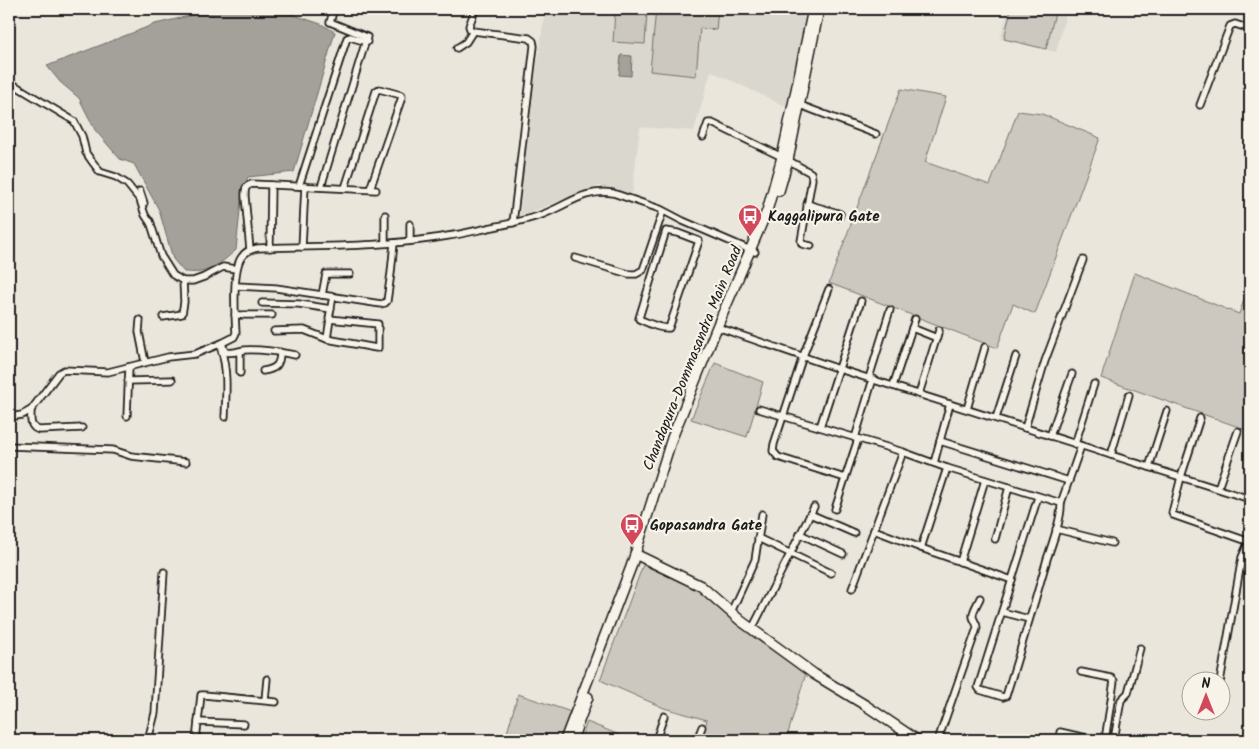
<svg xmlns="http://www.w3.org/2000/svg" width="1259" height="749" viewBox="0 0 1259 749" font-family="Kalam,sans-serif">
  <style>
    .built { fill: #dad7ce }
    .green { fill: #ccc8c0; stroke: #74726e }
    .water { fill: #a3a19a; stroke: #6d6c68 }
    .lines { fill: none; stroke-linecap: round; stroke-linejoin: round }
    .street-casing { stroke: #1c1c1c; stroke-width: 9 }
    .secondary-casing { stroke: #1c1c1c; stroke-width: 12 }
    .street { stroke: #f7f3e8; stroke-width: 5.5 }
    .secondary { stroke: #f7f3e8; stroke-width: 9 }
    .labels { text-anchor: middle; stroke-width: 4.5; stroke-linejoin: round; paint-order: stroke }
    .poi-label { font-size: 15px; font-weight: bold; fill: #1c1c1c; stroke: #f7f3e8; text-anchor: start }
    .street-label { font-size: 15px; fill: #1c1c1c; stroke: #f7f3e8 }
  </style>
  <rect width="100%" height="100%" fill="#eae6dc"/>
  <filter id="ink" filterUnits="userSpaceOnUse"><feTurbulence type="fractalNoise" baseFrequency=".02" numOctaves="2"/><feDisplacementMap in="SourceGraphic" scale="10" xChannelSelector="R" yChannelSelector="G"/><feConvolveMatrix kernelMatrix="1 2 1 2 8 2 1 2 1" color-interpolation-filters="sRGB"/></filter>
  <g filter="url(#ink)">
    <g class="built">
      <polygon points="545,9 784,9 807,18 789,108 711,71 694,131 640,127 632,195 599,186 520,216 524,163"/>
      <polygon points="1009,9 1067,9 1056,52 1000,39"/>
    </g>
    <g class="green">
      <polygon points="656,9 718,9 716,30 700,28 696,76 650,71"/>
      <polygon points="1011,9 1056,9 1046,49 1004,39"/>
      <polygon points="615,11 647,13 645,44 613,42"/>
      <polygon points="901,89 946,97 925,162 990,185 1018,111 1042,114 1100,138 1035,314 1013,304 997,348 829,283"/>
      <polygon points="1135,273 1239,314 1250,283 1250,431 1101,378"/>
      <polygon points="715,363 763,382 747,437 691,419"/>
      <polygon points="643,565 702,591 806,673 786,740 701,740 707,720 664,708 600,680"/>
      <polygon points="518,694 571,712 560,740 505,740"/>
      <polygon points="587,722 632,740 580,740"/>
    </g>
    <g class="water">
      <path d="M218,9H276L321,24L335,32L294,172L248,177L242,191L236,250C226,259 214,269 201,272C195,273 189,272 184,272L173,259L159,210L134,164L120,159L95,130L79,98L60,82L47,66L155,24L206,12Z"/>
      <polygon points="621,55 632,56 631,76 619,75"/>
    </g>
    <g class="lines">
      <g class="street-casing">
        <g id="street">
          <polyline points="473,31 470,29 469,26 475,10 474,9"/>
          <polyline points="457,48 466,42 473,31 529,38 533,41 534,46 513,223"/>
          <polyline points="9,83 16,86 74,121 82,136 86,153 91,160 100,172 116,177 127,184 140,200 145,215 151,224"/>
          <polyline points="800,105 876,134"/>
          <polyline points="1200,105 1230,26 1235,24 1250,29"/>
          <polyline points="703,137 708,123 712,123 782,157 811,173 812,179 801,241 802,244 811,246"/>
          <polyline points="299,186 347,38 350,37 367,42"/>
          <polyline points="321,187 367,37 330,22 334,9"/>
          <polyline points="345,188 376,91 379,89 401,95 402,97 370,189"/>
          <polyline points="140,191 144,203"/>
          <polyline points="807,204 838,213 840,214 839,217"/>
          <polyline points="150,221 161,256 173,275 183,281"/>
          <path d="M666,231L678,233L699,241L669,328C659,329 649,323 639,319V318Z"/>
          <polyline points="410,241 410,224"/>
          <polyline points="385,243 385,215"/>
          <polyline points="302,247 305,186"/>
          <polyline points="270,248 271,185"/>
          <path d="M250,250L245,196C245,189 245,186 252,184L376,190"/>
          <polyline points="575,258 629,274 636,274 643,270 663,211"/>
          <polyline points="236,286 276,288 381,304 385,303 387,301 391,273 394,243"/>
          <polyline points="829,289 803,356 774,444 773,451 778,457 845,478"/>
          <polyline points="322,295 326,274 350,274"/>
          <polyline points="262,303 299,304 331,309"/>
          <polyline points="235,315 272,315"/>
          <polyline points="163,317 182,314 184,302 183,281 193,281 204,277 223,267 236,269"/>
          <polyline points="140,320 139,332 145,362"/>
          <polyline points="717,327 839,369 1250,499"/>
          <polyline points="912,328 937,338"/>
          <polyline points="274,331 304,330 327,339 376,348 378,348 378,324 329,319 333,296"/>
          <polyline points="327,339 330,319"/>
          <path d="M222,343L225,352C232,354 238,351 245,350C262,349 279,352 295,355"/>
          <path d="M221,349C228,371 226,394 225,417"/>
          <polyline points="240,351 240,373"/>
          <path d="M263,371C276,369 280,365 280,352"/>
          <polyline points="869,378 890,310"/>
          <polyline points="128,381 172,380"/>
          <polyline points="893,386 915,319"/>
          <polyline points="919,394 939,330"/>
          <path d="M759,409L903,452L947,468L1061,503C1062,518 1052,544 1047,559C1034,605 1020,651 1006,696L1003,697L980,690L978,687L1038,497"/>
          <polyline points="967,409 985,347"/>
          <path d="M31,410C31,419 29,427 39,430L82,428"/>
          <polyline points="127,416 129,367"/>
          <path d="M9,417L22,415L31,410L59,373L64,370L108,372L168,357L195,354L222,343L234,337L236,333C235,315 232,272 241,258C245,251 251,249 258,248C321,246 386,247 448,236C463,234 478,230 493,227C508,224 523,221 538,216C564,208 583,188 613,193L660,209L683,221L755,252"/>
          <polyline points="996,418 1016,356"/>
          <polyline points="1200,418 1181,477 1172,513 1173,515 1250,542"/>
          <polyline points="820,427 861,301"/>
          <polyline points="1025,428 1045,361 1083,260"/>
          <polyline points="1050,436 1072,374"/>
          <polyline points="855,438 873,379"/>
          <polyline points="940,441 1069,481"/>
          <polyline points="1075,444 1094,384"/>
          <polyline points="9,446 113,450 131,456 186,462"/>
          <polyline points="1111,455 1129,395"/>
          <polyline points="934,463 950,404"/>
          <polyline points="1149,467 1167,411"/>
          <polyline points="1218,488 1238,431"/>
          <polyline points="1061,503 1081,446"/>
          <polyline points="835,509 858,439"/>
          <polyline points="810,514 854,533"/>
          <polyline points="1056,529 1112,543"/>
          <polyline points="874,530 921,548 1012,580"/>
          <polyline points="800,534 843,554"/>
          <polyline points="758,538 831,573"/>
          <polyline points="995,539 1009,487"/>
          <polyline points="921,548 947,468"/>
          <polyline points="960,562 985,480"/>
          <polyline points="852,589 903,452"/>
          <polyline points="731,612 755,560 762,514"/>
          <polyline points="1002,612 1029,619"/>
          <polyline points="752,629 814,507"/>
          <polyline points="1081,672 1111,678 1114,681 1105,740"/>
          <polyline points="1220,682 1242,557 1249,541"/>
          <polyline points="265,700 267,679"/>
          <polyline points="198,722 244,724"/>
          <polyline points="1060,732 1095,740"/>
          <polyline points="148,740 155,713 164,572"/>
          <polyline points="196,740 201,695 204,695 276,702"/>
          <polyline points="656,740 664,716"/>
          <polyline points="697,740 702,727"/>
          <path d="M938,740L977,628C977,621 972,620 973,615C973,610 978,603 980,598"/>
          <polyline points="1114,740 1121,700 1128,693 1140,648"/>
        </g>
      </g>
      <g class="secondary-casing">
        <g id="secondary">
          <polyline points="779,191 788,160 819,9"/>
          <polyline points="635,554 701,586 741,621 814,674 865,705 917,740"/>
          <polyline points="565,740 631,567 672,438 717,327 767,211 782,157 813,9"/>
          <polyline points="572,740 588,697"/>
        </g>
      </g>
      <use href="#street" class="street"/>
      <use href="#secondary" class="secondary"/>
    </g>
  </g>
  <defs>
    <g id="bus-pin" transform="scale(1.25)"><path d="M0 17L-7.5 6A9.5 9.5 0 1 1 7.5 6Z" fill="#d1495b" stroke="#f7f3e8"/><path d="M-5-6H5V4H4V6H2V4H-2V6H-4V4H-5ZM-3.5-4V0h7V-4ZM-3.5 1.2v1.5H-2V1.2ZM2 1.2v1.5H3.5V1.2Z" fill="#fff"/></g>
  </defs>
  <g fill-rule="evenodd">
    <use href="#bus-pin" x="750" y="216"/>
    <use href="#bus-pin" x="632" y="525"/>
  </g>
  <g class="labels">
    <g class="poi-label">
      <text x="768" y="221">Kaggalipura Gate</text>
      <text x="650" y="530">Gopasandra Gate</text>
    </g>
    <g class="street-label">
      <text transform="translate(692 358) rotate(-68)" y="5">Chandapura-Dommasandra Main Road</text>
    </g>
  </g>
  <rect width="1259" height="749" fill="none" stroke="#f7f3e8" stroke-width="30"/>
  <rect x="15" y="15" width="1229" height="719" fill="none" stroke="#1c1c1c" stroke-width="2" filter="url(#ink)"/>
  <g transform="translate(1206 696)"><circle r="24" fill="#f7f3e8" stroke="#9f9d96"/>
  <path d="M0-4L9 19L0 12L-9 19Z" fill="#d1495b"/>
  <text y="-8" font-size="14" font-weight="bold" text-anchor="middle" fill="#1c1c1c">N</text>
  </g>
</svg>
